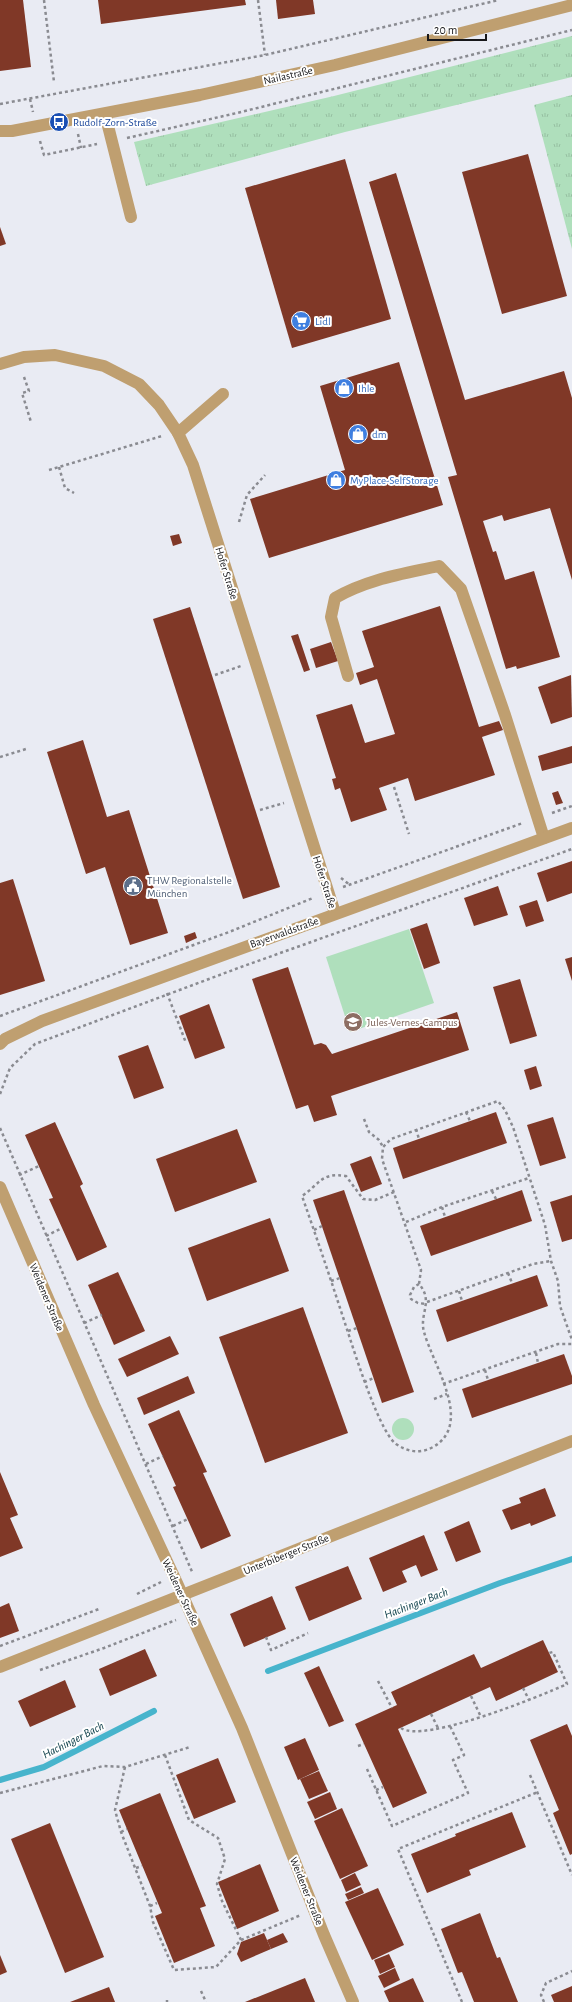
<svg xmlns="http://www.w3.org/2000/svg" width="572" height="2002" viewBox="0 0 572 2002" font-family="'Alegreya Sans',sans-serif">
  <style>
    .grass { fill: url(#grass-tufts) }
    .park { fill: #afdfbc }
    .lines { fill: none; stroke-linecap: round; stroke-linejoin: round }
    .stream { stroke: #47b4cc; stroke-width: 6 }
    .building { fill: #803827 }
    .path { stroke: #8a8b91; stroke-width: 2.5; stroke-dasharray: 3 3; stroke-linecap: butt }
    .minor { stroke: #bf9f70; stroke-width: 12 }
    .labels { text-anchor: middle; stroke-width: 4; stroke-linejoin: round; paint-order: stroke }
    .street-label { font-size: 11px; fill: #17171a; stroke: #fff }
    .transit-label { font-size: 11px; fill: #164399; stroke: #fff; text-anchor: start }
    .shop-label { font-size: 11px; fill: #366cbe; stroke: #fff; text-anchor: start }
    .service-label { font-size: 11px; fill: #4e5e75; stroke: #fff; text-anchor: start }
    .education-label { font-size: 11px; fill: #785e54; stroke: #fff; text-anchor: start }
    .water-label { font-size: 12px; font-style: italic; fill: #10414b; stroke: #fff }
  </style>
  <defs>
    <pattern id="grass-tufts" width="24" height="20" patternUnits="userSpaceOnUse"><rect width="24" height="20" fill="#afdfbc"/><path d="M3 7l-1-3M5 7V3M7 7l1-3M15 17l-1-3M17 17v-4M19 17l1-3" fill="none" stroke="#96bfa1"/></pattern>
  </defs>
  <rect width="100%" height="100%" fill="#e9ebf3"/>
  <g class="grass">
    <polygon points="572,36 572,77 345,132 146,186 134,142 334,96"/>
    <polygon points="572,95 572,249 534,105"/>
  </g>
  <g class="park">
    <polygon points="409,929 434,1003 350,1032 326,957"/>
    <circle cx="403" cy="1429" r="11"/>
  </g>
  <g class="lines">
    <g class="stream">
      <polyline points="268,1671 500,1583 572,1559"/>
      <polyline points="0,1780 44,1767 154,1711"/>
    </g>
  </g>
  <g class="building">
    <polygon points="0,0 23,0 31,67 0,71"/>
    <polygon points="98,0 245,0 246,5 101,24"/>
    <polygon points="276,0 313,0 315,14 278,19"/>
    <polygon points="528,154 567,296 502,314 462,172"/>
    <polygon points="345,159 391,319 292,348 245,188"/>
    <polygon points="396,173 465,400 564,371 572,398 572,580 550,508 504,521 502,515 483,521 493,552 496,551 505,580 534,571 560,657 517,669 516,666 506,669 448,477 457,475 369,182"/>
    <polygon points="0,227 6,244 0,246"/>
    <polygon points="399,362 443,505 269,558 250,499 345,470 320,386"/>
    <polygon points="179,534 182,543 173,546 170,536"/>
    <polygon points="440,606 479,727 499,721 503,730 482,737 495,775 415,801 408,778 379,788 387,810 351,822 340,788 335,790 332,779 336,778 316,715 352,704 365,743 395,734 377,679 360,685 356,673 374,667 362,631"/>
    <polygon points="190,607 280,887 243,899 153,619"/>
    <polygon points="298,634 310,670 304,672 291,636"/>
    <polygon points="331,642 338,661 316,668 310,649"/>
    <polygon points="571,675 572,717 551,724 538,687"/>
    <polygon points="83,740 107,817 129,810 168,933 130,945 105,867 86,874 47,752"/>
    <polygon points="572,746 572,763 542,771 538,756"/>
    <polygon points="558,791 563,803 556,805 552,793"/>
    <polygon points="572,861 572,893 547,902 537,873"/>
    <polygon points="13,879 45,981 0,995 0,883"/>
    <polygon points="498,886 508,915 474,926 464,898"/>
    <polygon points="537,900 544,921 526,927 519,906"/>
    <polygon points="427,923 440,963 424,969 410,929"/>
    <polygon points="195,932 197,938 186,943 184,936"/>
    <polygon points="572,957 572,981 565,959"/>
    <polygon points="288,967 314,1045 321,1043 326,1045 332,1054 457,1012 469,1050 331,1096 337,1115 314,1122 308,1105 296,1109 252,979"/>
    <polygon points="520,979 537,1036 510,1044 493,987"/>
    <polygon points="209,1004 225,1048 195,1059 179,1016"/>
    <polygon points="148,1045 164,1088 134,1099 118,1056"/>
    <polygon points="536,1066 542,1086 530,1090 524,1070"/>
    <polygon points="496,1112 507,1143 403,1179 393,1148"/>
    <polygon points="553,1117 566,1158 540,1166 527,1125"/>
    <polygon points="55,1122 83,1184 80,1186 107,1247 77,1261 49,1199 53,1198 25,1135"/>
    <polygon points="237,1129 257,1182 175,1212 156,1159"/>
    <polygon points="371,1156 382,1184 361,1192 350,1164"/>
    <polygon points="344,1190 414,1392 382,1403 313,1200"/>
    <polygon points="522,1190 532,1221 431,1256 420,1226"/>
    <polygon points="572,1195 572,1239 562,1242 550,1202"/>
    <polygon points="270,1218 289,1271 207,1301 188,1248"/>
    <polygon points="118,1272 145,1331 114,1345 88,1285"/>
    <polygon points="537,1275 548,1306 447,1342 436,1310"/>
    <polygon points="303,1307 348,1433 265,1463 219,1337"/>
    <polygon points="170,1336 179,1354 127,1377 118,1359"/>
    <polygon points="564,1354 572,1376 572,1384 472,1418 462,1389"/>
    <polygon points="188,1376 195,1393 144,1415 137,1398"/>
    <polygon points="179,1410 207,1472 203,1473 231,1536 201,1549 173,1487 176,1486 148,1424"/>
    <polygon points="0,1472 18,1515 10,1518 23,1548 0,1557"/>
    <polygon points="545,1488 556,1516 531,1526 530,1523 511,1530 502,1510 521,1503 519,1498"/>
    <polygon points="469,1521 481,1552 456,1562 444,1532"/>
    <polygon points="424,1535 438,1570 421,1577 416,1565 402,1571 407,1582 383,1592 369,1558"/>
    <polygon points="348,1566 362,1599 309,1621 295,1587"/>
    <polygon points="272,1596 286,1629 244,1647 230,1614"/>
    <polygon points="9,1603 19,1631 0,1638 0,1607"/>
    <polygon points="543,1640 558,1672 496,1701 490,1687 398,1729 427,1793 393,1808 355,1724 397,1705 391,1692 474,1654 481,1668"/>
    <polygon points="145,1649 157,1676 110,1696 99,1669"/>
    <polygon points="319,1666 344,1721 329,1727 304,1673"/>
    <polygon points="65,1680 76,1707 30,1727 18,1701"/>
    <polygon points="567,1724 572,1736 572,1854 570,1855 553,1813 559,1810 530,1740"/>
    <polygon points="305,1738 319,1770 298,1780 284,1747"/>
    <polygon points="218,1758 236,1802 194,1819 176,1775"/>
    <polygon points="319,1771 328,1791 309,1799 300,1779"/>
    <polygon points="330,1792 337,1809 315,1819 307,1802"/>
    <polygon points="160,1793 206,1906 200,1908 215,1946 174,1963 155,1916 162,1913 119,1810"/>
    <polygon points="342,1808 368,1866 340,1879 314,1821"/>
    <polygon points="512,1812 526,1847 469,1870 471,1875 427,1893 411,1854 456,1836 455,1834"/>
    <polygon points="50,1823 104,1957 65,1973 11,1839"/>
    <polygon points="260,1864 279,1911 237,1929 218,1882"/>
    <polygon points="355,1873 361,1885 346,1892 341,1880"/>
    <polygon points="361,1887 364,1893 348,1900 345,1894"/>
    <polygon points="378,1888 404,1945 372,1960 345,1902"/>
    <polygon points="480,1913 497,1958 500,1957 518,2002 474,2002 462,1972 458,1973 441,1929"/>
    <polygon points="264,1933 271,1949 241,1962 237,1954 241,1942"/>
    <polygon points="283,1933 288,1942 271,1949 267,1940"/>
    <polygon points="389,1954 395,1967 380,1974 374,1960"/>
    <polygon points="0,1955 7,1972 0,1975"/>
    <polygon points="395,1968 400,1980 384,1988 378,1976"/>
    <polygon points="305,1978 315,2002 245,2002"/>
    <polygon points="413,1978 424,2002 389,2002 384,1991"/>
    <polygon points="572,1986 572,2002 554,2002 551,1995"/>
    <polygon points="109,1987 115,2002 70,2002"/>
  </g>
  <g class="lines">
    <g class="path">
      <polyline points="44,0 54,82"/>
      <polyline points="258,0 265,55"/>
      <polyline points="30,99 33,112"/>
      <polyline points="0,104 265,55 499,0"/>
      <polyline points="78,134 81,148"/>
      <polyline points="127,138 237,113 572,30"/>
      <polyline points="40,141 44,155 97,144"/>
      <polyline points="24,377 29,391 22,393 31,422"/>
      <polyline points="59,467 65,488 74,493"/>
      <polyline points="49,470 162,436"/>
      <polyline points="239,522 247,495 265,475"/>
      <polyline points="215,675 241,666"/>
      <polyline points="0,757 26,749"/>
      <polyline points="394,787 409,834"/>
      <polyline points="260,810 284,803"/>
      <polyline points="552,813 572,806"/>
      <polyline points="341,878 350,885"/>
      <polyline points="343,887 523,823"/>
      <polyline points="167,993 186,1043"/>
      <polyline points="0,1016 229,932 313,898"/>
      <polyline points="0,1094 10,1068 35,1044 241,967 572,849"/>
      <polyline points="466,1112 470,1121"/>
      <polyline points="364,1119 369,1132 379,1140 383,1147"/>
      <polyline points="0,1128 193,1574"/>
      <polyline points="416,1129 419,1139"/>
      <polyline points="19,1175 39,1166"/>
      <polyline points="492,1191 496,1199"/>
      <path d="M394,1192L375,1200L363,1199L346,1176C321,1172 320,1184 302,1196C315,1233 328,1271 340,1308C349,1334 377,1430 396,1444C408,1452 420,1454 433,1447C474,1424 433,1365 424,1332C419,1314 434,1301 419,1284L421,1270L382,1159L383,1147L391,1139L498,1101L505,1110L513,1127L545,1225L551,1261L558,1281L560,1306L572,1340"/>
      <polyline points="442,1207 445,1217"/>
      <polyline points="406,1222 442,1207 529,1178"/>
      <polyline points="314,1230 322,1226"/>
      <polyline points="46,1236 62,1228"/>
      <polyline points="508,1273 512,1283"/>
      <polyline points="331,1281 340,1278"/>
      <polyline points="419,1284 414,1287 410,1295 411,1299 418,1303 426,1304"/>
      <polyline points="459,1291 462,1301"/>
      <polyline points="427,1302 533,1264 551,1261"/>
      <polyline points="84,1323 102,1315"/>
      <polyline points="348,1331 357,1328"/>
      <polyline points="536,1353 538,1363"/>
      <polyline points="485,1370 488,1380"/>
      <polyline points="364,1382 374,1378"/>
      <polyline points="443,1384 558,1344 572,1344"/>
      <polyline points="434,1399 447,1394"/>
      <polyline points="146,1464 163,1456"/>
      <polyline points="173,1526 188,1519"/>
      <polyline points="137,1594 161,1582"/>
      <polyline points="266,1637 271,1650 308,1633"/>
      <polyline points="0,1646 99,1609"/>
      <polyline points="40,1670 104,1648 176,1620"/>
      <polyline points="378,1681 392,1708"/>
      <polyline points="523,1688 529,1700"/>
      <polyline points="471,1696 481,1717"/>
      <polyline points="431,1714 438,1728"/>
      <path d="M401,1728C423,1744 541,1696 567,1684L553,1652L549,1653"/>
      <polyline points="358,1746 364,1744"/>
      <polyline points="165,1755 189,1820 218,1838 225,1859 217,1884 222,1901 241,1940"/>
      <polyline points="125,1767 115,1810 121,1832 150,1906 153,1922 174,1970 216,1967 241,1940 301,1915"/>
      <polyline points="367,1769 392,1826 468,1793 453,1760 464,1755 450,1726"/>
      <polyline points="530,1775 572,1875"/>
      <polyline points="376,1790 383,1787"/>
      <polyline points="0,1793 103,1766 125,1767 190,1747"/>
      <polyline points="121,1832 127,1829"/>
      <polyline points="136,1868 142,1866"/>
      <polyline points="150,1906 157,1903"/>
      <polyline points="201,1991 206,2002"/>
      <polyline points="167,2000 167,2002"/>
      <polyline points="462,2002 398,1849 538,1792"/>
      <polyline points="544,2002 541,1995 546,1983 572,1971"/>
    </g>
    <g class="minor">
      <polyline points="105,114 131,217"/>
      <polyline points="0,131 12,131 200,95 335,65 572,5"/>
      <polyline points="0,364 24,357 55,355 104,366 139,384 159,405 178,433 193,465 335,913"/>
      <polyline points="178,433 223,394"/>
      <path d="M348,676L331,617L335,598C368,579 403,574 439,566L461,589L505,715L544,838"/>
      <polyline points="0,1044 5,1039 42,1021 572,828"/>
      <polyline points="0,1187 94,1405 177,1583 242,1728 324,1935 353,2002"/>
      <polyline points="0,1667 572,1441"/>
    </g>
  </g>
  <defs>
    <g id="bus-disc" transform="scale(1)"><circle r="9.5" fill="#1a4fb4" stroke="#fff"/><path d="M-5-6H5V4H4V6H2V4H-2V6H-4V4H-5ZM-3.5-4V0h7V-4ZM-3.5 1.2v1.5H-2V1.2ZM2 1.2v1.5H3.5V1.2Z" fill="#fff"/></g>
    <g id="supermarket-disc" transform="scale(1)"><circle r="9.5" fill="#3f7fe0" stroke="#fff"/><path d="M-6-5.5h2.5l.6 2H6L4.5 2H-2.5L-4.4-4H-6ZM-1.5 3.2a1.3 1.3 0 1 0 .1 0ZM3 3.2a1.3 1.3 0 1 0 .1 0Z" fill="#fff"/></g>
    <g id="shop-disc" transform="scale(1)"><circle r="9.5" fill="#3f7fe0" stroke="#fff"/><path d="M-5-2.5h2.3a2.7 3.5 0 0 1 5.4 0H5L5.5 6h-11ZM-1.5-2.5h3a1.5 2.3 0 0 0-3 0Z" fill="#fff"/></g>
    <g id="civic-disc" transform="scale(1)"><circle r="9.5" fill="#5c6f8a" stroke="#fff"/><path d="M-.6-6.5H3V-4.5H.6V-3L4-1V1h2V6H-6V1h2V-1L-.6-3ZM-1.2 2.5V6h2.4V2.5Z" fill="#fff"/></g>
    <g id="school-disc" transform="scale(1)"><circle r="9.5" fill="#8d6e63" stroke="#fff"/><path d="M0-5L7-2L0 1L-7-2ZM-4 1L0 2.5L4 1V4Q0 6-4 4Z" fill="#fff"/></g>
  </defs>
  <g fill-rule="evenodd">
    <use href="#bus-disc" x="59" y="122"/>
    <use href="#supermarket-disc" x="301" y="321"/>
    <use href="#shop-disc" x="344" y="388"/>
    <use href="#shop-disc" x="358" y="434"/>
    <use href="#shop-disc" x="336" y="480"/>
    <use href="#civic-disc" x="133" y="886"/>
    <use href="#school-disc" x="353" y="1022"/>
  </g>
  <g class="labels">
    <g class="street-label">
      <text transform="translate(288 75) rotate(-13)" y="4">Nailastraße</text>
      <text transform="translate(227 573) rotate(73)" y="4">Hofer Straße</text>
      <text transform="translate(325 882) rotate(72)" y="4">Hofer Straße</text>
      <text transform="translate(284 932) rotate(-20)" y="4">Bayerwaldstraße</text>
      <text transform="translate(47 1297) rotate(67)" y="4">Weidener Straße</text>
      <text transform="translate(286 1554) rotate(-22)" y="4">Unterbiberger Straße</text>
      <text transform="translate(181 1592) rotate(65)" y="4">Weidener Straße</text>
      <text transform="translate(307 1891) rotate(68)" y="4">Weidener Straße</text>
    </g>
    <g class="transit-label">
      <text x="73" y="126">Rudolf-Zorn-Straße</text>
    </g>
    <g class="shop-label">
      <text x="315" y="325">Lidl</text>
      <text x="358" y="392">Ihle</text>
      <text x="372" y="438">dm</text>
      <text x="350" y="484">MyPlace-SelfStorage</text>
    </g>
    <g class="service-label">
      <text x="147" y="884">THW Regionalstelle<tspan x="147" dy="13">München</tspan></text>
    </g>
    <g class="education-label">
      <text x="367" y="1026">Jules-Vernes-Campus</text>
    </g>
    <g class="water-label">
      <text transform="translate(416 1603) rotate(-21)" y="4">Hachinger Bach</text>
      <text transform="translate(73 1740) rotate(-27)" y="4">Hachinger Bach</text>
    </g>
  </g>
  <path d="M428 34v6h58v-6" fill="none" stroke="#17171a" stroke-width="2"/>
  <text x="434" y="34" font-size="12" fill="#17171a" stroke="#ffffff" stroke-width="3" paint-order="stroke">20 m</text>
</svg>
